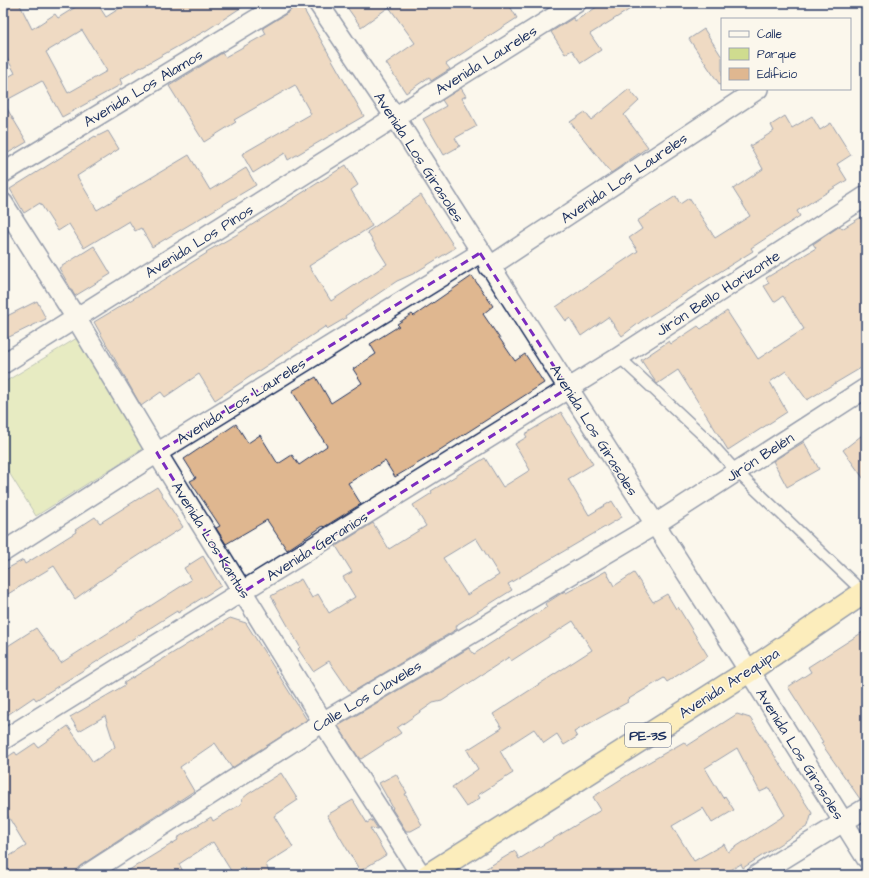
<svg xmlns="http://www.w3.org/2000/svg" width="869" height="878" viewBox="0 0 869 878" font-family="'Architects Daughter',sans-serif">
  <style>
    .green { fill: #cfdc8f; stroke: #758676 }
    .building { fill: #dfb790; stroke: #1b2f5e; fill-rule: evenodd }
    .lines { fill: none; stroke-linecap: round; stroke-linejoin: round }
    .lane-casing { stroke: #1b2f5e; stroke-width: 13 }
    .street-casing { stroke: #1b2f5e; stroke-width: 22 }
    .highway-casing { stroke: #1b2f5e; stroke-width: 25 }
    .lane { stroke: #fbf7ec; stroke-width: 10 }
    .street { stroke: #fbf7ec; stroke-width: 19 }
    .highway { stroke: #fce080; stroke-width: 22 }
    .marked { fill: none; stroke: #7b2cbf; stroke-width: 3; stroke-dasharray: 8 5; stroke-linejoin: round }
    .labels { text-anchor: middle; stroke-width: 3; stroke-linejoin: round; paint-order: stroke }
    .shield { fill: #fbf7ec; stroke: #5e6b89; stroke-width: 1 }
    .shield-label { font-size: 14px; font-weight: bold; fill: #1b2f5e }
    .street-label { font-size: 15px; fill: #1b2f5e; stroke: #fbf7ec }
  </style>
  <rect width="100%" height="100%" fill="#fbf7ec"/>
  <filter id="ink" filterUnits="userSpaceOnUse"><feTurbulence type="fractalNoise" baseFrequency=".025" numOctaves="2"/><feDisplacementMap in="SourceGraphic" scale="8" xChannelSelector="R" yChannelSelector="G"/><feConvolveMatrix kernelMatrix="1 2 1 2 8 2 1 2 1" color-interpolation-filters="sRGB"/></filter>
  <g filter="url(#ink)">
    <polygon class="green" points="77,338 145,447 36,516 3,463 3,383"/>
    <g class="building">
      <path d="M3,3H19L32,29L55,14L58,18L82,3H97L106,17L128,3H248L207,30L120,79L122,84L62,117L42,81L3,102L27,142L3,156V80L15,73L3,51ZM82,30L107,71L68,93L46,52Z"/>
      <polygon points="249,3 262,3 252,9"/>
      <polygon points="294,3 300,3 364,116 288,160 285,153 253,173 242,154 311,114 295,85 234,120 236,122 204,142 169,86 222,53 225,57 266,34 263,28 289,12"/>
      <polygon points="344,3 508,3 517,18 446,64 450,69 431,81 429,77 406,93 386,63 415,43 389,7 361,27"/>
      <polygon points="603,3 640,3 590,34 601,50 581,63 572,50 565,54 551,32 573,18 575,21"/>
      <polygon points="704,29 722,57 722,88 689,39"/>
      <polygon points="461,88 466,96 462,98 477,126 455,138 460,146 444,155 423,119 446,106 442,100"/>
      <polygon points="629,89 639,101 624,115 648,147 611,173 570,122 585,112 591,120"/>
      <polygon points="785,116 792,128 812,116 820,130 831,123 851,155 837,164 847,180 797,211 800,216 751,248 753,251 643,320 622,336 608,317 581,336 570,318 566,321 556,307 638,251 629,238 642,229 637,221 676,196 680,204 689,198 715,238 750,216 733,189 763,169 750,146 774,131 771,125"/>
      <polygon points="108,131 119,149 77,176 97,210 189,155 210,190 246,168 256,185 152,247 141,228 135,231 129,221 84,248 69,224 58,231 40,203 24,213 10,189 95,136 96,137"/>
      <polygon points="346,165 358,185 351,190 372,226 309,266 331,301 387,264 367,232 421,195 455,248 413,274 397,281 345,316 346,318 327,329 326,326 215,400 199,374 165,397 161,392 141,406 94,322 151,288 207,253 206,252 236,235"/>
      <polygon points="866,214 866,365 807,400 786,371 770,382 787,412 728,450 678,370 657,384 641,360 669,341 671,344 698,326 701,329 727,311 758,359 804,329 783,296 774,302 764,286 769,283 766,278 816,248 813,244 840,226 842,229"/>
      <polygon points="94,246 111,274 75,296 59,268"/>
      <polygon points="472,276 493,306 483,314 515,361 525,354 544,383 432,455 395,477 385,461 348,483 361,504 324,527 323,526 287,550 267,520 226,544 216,528 220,526 190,481 196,478 184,459 236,424 248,443 260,435 278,464 292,455 299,465 327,446 292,391 316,377 331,403 362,383 353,369 376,354 370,344 399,326 397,324 412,314 414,316"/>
      <polygon points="37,301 46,319 3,340 3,318"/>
      <path d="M561,412L593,464L568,479L589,515L612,501L622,517L508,584L512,590L458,624L456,627L457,629L351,693L329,661L313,671L298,649L300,647L271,596L301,579L312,598L318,594L329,613L355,597L343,577L352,572L336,546L373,523L389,549L426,526L413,505L432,493L431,491L485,458L503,487L530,470L515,444L527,437L525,434ZM476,538L499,575L467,595L443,558Z"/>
      <polygon points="866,432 866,482 843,450"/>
      <polygon points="804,442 819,469 787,487 773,461"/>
      <polygon points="157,487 183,527 101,580 75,599 54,566 3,597 3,571 23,560 25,564 76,532 75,530 95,517 100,523"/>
      <polygon points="203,556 221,586 178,613 177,611 36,700 34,697 3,718 3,649 36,628 61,663 191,580 184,568"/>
      <polygon points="606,571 614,586 634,573 653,602 667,594 676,609 678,607 708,656 667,682 664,678 627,700 628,702 574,732 577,737 564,745 557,734 544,743 534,729 500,751 513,773 478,795 480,798 466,807 452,787 478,769 467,750 502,728 493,714 592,650 573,621 511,661 509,657 442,701 433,703 397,728 401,733 361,759 359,758 338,726 469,648 474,654 547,607 545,604 565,591 566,593"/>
      <polygon points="230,618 246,623 307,720 232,768 215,743 180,767 194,791 80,866 75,875 3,875 3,860 26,846 3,808 3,760 15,752 17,755 35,743 38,747 68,726 93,762 115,747 105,716 79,731 70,717 125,685 124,683"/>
      <polygon points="866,630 866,797 860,799 821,743 823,742 788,687 811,672 808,667"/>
      <path d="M737,714L750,718L812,813L808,826L743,868L741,864L722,875H475L515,851L519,859L601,810L593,797L637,769L684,742L687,746ZM737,748L760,792L769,788L785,815L728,852L724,844L694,861L672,826L703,808L712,823L734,810L725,796L723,798L705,768Z"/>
      <polygon points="281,773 298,800 274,816 293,847 266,864 270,875 247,875 244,867 233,874 213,842 179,864 185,875 121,875 178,840 177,838 211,817 213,821 241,804 242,799 248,794"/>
      <polygon points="396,774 407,793 405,794 422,825 411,831 406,831 392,809 393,808 379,783"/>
      <polygon points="353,800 367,823 372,820 378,829 370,828 386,855 360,871 327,815"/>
    </g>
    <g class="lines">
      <g class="lane-casing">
        <polyline id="lane" points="619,357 709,441 737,472 864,593"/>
      </g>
      <g class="street-casing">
        <g id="street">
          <polyline points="318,3 395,117 749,671 866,858"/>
          <polyline points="3,173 283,3"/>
          <polyline points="3,203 76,318 157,453 323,722 421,875"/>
          <polyline points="489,267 758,89"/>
          <polyline points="3,364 576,3"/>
          <polyline points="3,552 157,453 480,253"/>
          <polyline points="3,740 619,357 866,196"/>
          <polyline points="86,875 323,722 654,525 866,388"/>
          <polyline points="757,875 866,808"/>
        </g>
      </g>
      <g class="highway-casing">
        <polyline id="highway" points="428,875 749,671 866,591"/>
      </g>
      <use href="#lane" class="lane"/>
      <use href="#street" class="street"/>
      <use href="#highway" class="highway"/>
    </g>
  </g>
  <path d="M0 0H869V878H0ZM480,253L568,388L243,592L157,453Z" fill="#fbf7ec" fill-opacity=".55" fill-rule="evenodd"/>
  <path class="marked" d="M480,253L568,388L243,592L157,453Z"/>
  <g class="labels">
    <rect class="shield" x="625" y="723" width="46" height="24" rx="3"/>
    <g class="shield-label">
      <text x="648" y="740">PE-3S</text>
    </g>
    <g class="street-label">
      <text transform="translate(486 60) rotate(-32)" y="5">Avenida Laureles</text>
      <text transform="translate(143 88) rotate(-31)" y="5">Avenida Los Alamos</text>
      <text transform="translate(419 157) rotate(57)" y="5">Avenida Los Girasoles</text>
      <text transform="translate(624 178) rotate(-34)" y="5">Avenida Los Laureles</text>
      <text transform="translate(199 241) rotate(-32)" y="5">Avenida Los Pinos</text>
      <text transform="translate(718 293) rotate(-33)" y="5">Jirón Bello Horizonte</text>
      <text transform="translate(241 401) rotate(-32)" y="5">Avenida Los Laureles</text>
      <text transform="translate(594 430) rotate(58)" y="5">Avenida Los Girasoles</text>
      <text transform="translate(760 457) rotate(-33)" y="5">Jirón Belén</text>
      <text transform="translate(211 540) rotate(58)" y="5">Avenida Los Kantus</text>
      <text transform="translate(317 546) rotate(-32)" y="5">Avenida Geranios</text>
      <text transform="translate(729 683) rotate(-33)" y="5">Avenida Arequipa</text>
      <text transform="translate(367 696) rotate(-31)" y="5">Calle Los Claveles</text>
      <text transform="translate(800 754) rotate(58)" y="5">Avenida Los Girasoles</text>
    </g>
  </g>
  <rect width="869" height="878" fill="none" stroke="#fbf7ec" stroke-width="16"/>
  <rect x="8" y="8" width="853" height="862" fill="none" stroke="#1b2f5e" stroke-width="1.5" filter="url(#ink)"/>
  <rect x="721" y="18" width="130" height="72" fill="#fbf7ec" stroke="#a1a7b3"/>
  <rect x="729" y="31" width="20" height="6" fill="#fbf7ec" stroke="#a1a7b3"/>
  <text x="757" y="38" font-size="12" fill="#1b2f5e">Calle</text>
  <rect x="729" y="48" width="20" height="12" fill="#cfdc8f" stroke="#a1a7b3"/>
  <text x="757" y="58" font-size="12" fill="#1b2f5e">Parque</text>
  <rect x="729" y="68" width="20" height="12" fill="#dfb790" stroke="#a1a7b3"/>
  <text x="757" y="78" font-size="12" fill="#1b2f5e">Edificio</text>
</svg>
